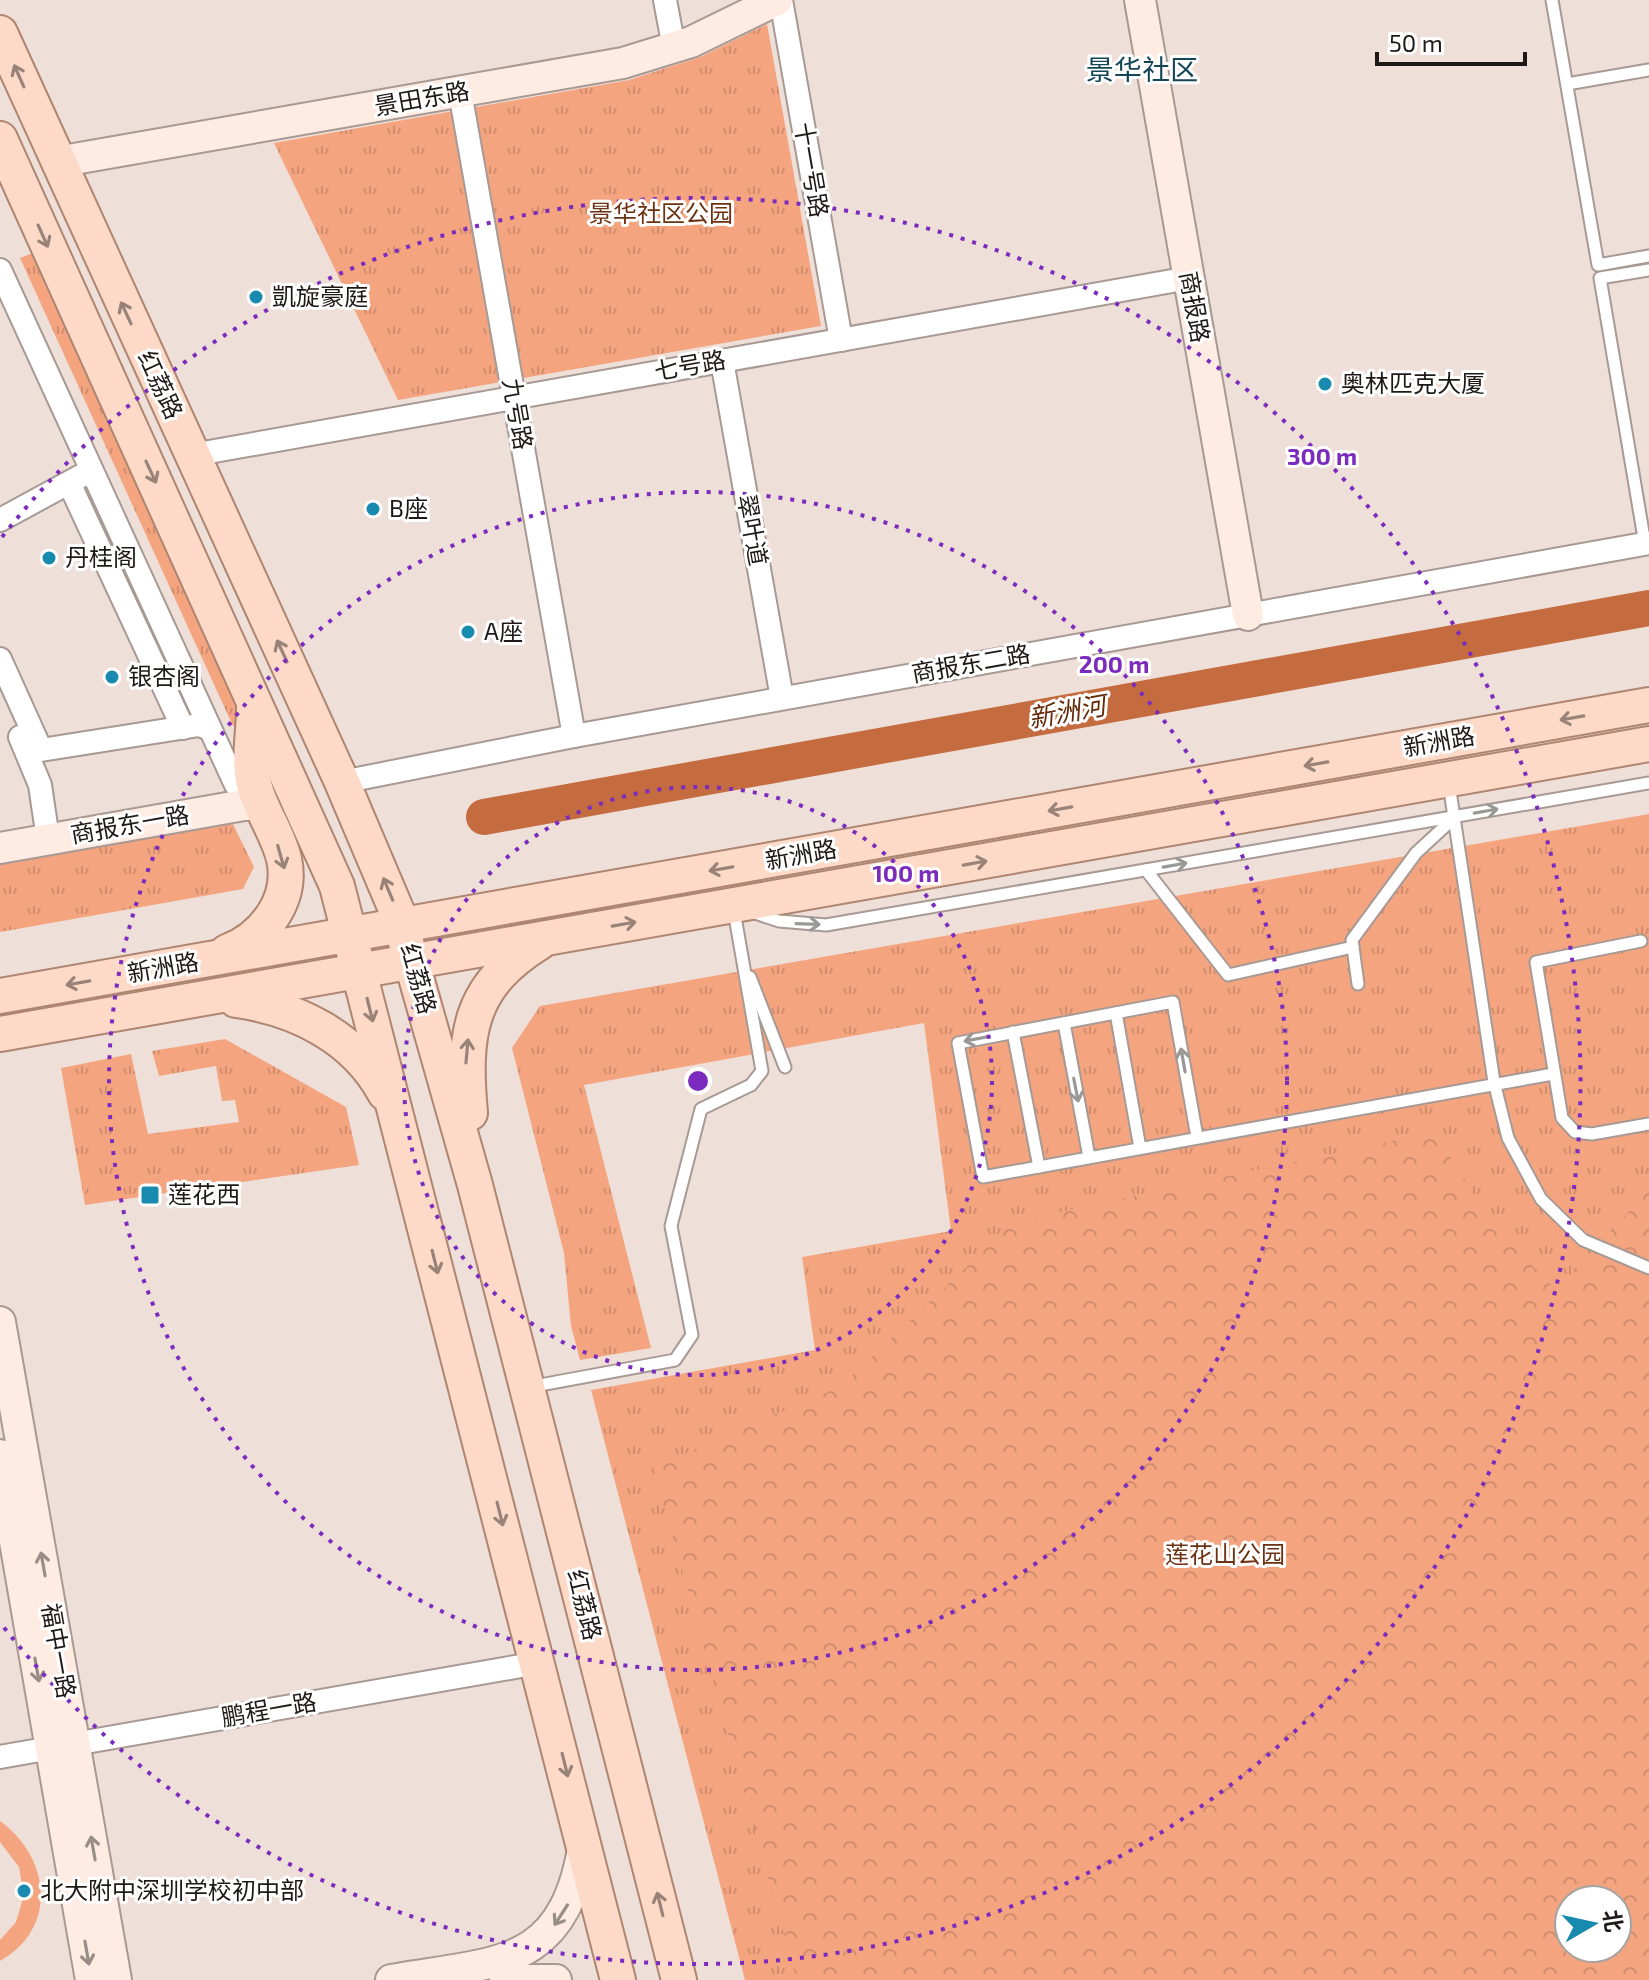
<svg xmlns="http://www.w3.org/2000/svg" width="1649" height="1980" viewBox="0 0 1649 1980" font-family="'Exo 2','Noto Sans SC',sans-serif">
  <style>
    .grass { fill: url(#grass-tufts); fill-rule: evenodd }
    .forest { fill: url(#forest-crowns); fill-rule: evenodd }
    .pitch { fill: #f4a580 }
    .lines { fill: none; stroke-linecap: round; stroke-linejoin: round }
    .river { stroke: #c46c40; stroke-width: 36 }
    .lane-casing { stroke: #a79993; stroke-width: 15 }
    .street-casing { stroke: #a79993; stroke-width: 26 }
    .secondary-casing { stroke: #a79993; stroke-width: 34 }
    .primary-casing { stroke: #ae8571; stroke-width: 38 }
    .lane { stroke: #fff; stroke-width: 11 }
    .street { stroke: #fff; stroke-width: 22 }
    .secondary { stroke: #feece3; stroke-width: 30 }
    .primary { stroke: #fdd9c7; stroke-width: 34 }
    .oneway { stroke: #998378 }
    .oneway2 { stroke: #9a9897 }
    .oneway3 { stroke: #998d87 }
    .ring { fill: none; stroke: #7b2cbf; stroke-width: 4; stroke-dasharray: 4 8 }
    .poi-dot { fill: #188aaf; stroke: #fff; stroke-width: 3 }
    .labels { text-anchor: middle; stroke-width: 6; stroke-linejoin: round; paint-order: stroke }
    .street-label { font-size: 24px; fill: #1e1917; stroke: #fff }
    .park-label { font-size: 24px; fill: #6b3110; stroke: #fff }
    .poi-label { font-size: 24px; fill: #1e1917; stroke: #fff; text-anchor: start }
    .water-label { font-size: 26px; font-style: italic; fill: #632a07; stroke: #fff }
    .quarter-label { font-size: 28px; fill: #134557; stroke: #fff }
    .centre { fill: #7b2cbf; stroke: #fff; stroke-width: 4 }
    .ring-label { font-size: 24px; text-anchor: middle; font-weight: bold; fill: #7b2cbf; stroke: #fff; stroke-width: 6; stroke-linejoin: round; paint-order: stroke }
  </style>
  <defs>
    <pattern id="grass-tufts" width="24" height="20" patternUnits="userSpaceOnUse" patternTransform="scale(2)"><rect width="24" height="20" fill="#f4a580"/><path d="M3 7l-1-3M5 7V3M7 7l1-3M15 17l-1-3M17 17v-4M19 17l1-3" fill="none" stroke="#d18d6e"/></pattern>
    <pattern id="forest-crowns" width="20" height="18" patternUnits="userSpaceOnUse" patternTransform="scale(2)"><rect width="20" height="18" fill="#f4a580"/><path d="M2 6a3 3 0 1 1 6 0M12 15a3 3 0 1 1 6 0" fill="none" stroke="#d18d6e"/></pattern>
  </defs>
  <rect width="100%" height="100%" fill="#eedfd8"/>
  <g class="grass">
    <polygon points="767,24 821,326 398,400 274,143 629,80 700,57"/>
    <polygon points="41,250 235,675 240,733 232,724 20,258"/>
    <path d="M1649,814V1980H745L591,1390L815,1350L802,1257L951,1231L924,1023L584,1085L651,1348L580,1360L571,1326L564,1253L512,1048L540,1006ZM1569,1900H1617V1948H1569Z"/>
    <polygon points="232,822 254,867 243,889 0,932 0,862"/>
    <polygon points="225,1039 346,1107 359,1165 85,1205 61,1068 131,1054 148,1134 239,1122 235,1100 222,1101 216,1066 159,1076 152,1051"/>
  </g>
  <path class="forest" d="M1434,1132L1496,1229L1557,1291L1649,1189V1980H797L653,1467L840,1387L1014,1222ZM1569,1900H1617V1948H1569Z"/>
  <path class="pitch" d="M0,1821C50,1857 59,1928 0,1961V1940L16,1922L24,1895L19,1867L0,1842Z"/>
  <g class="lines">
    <polyline class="river" points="484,817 1649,608"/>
    <g class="lane-casing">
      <g id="lane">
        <polyline points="1552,0 1598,265 1649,256"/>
        <polyline points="1567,84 1649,70"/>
        <polyline points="1645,544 1600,278 1649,270"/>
        <polyline points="1449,784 1494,1082 1508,1138 1541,1199 1583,1240 1649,1268"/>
        <polyline points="1146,870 1228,975 1353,947"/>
        <polyline points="752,912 779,921 826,925 1649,783"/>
        <polyline points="1641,941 1536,962 1562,1118 1575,1132 1592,1134 1649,1124"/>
        <polyline points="750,977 785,1067"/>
        <polyline points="1358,984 1352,940 1416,853 1455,817"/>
        <polyline points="1116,1013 1140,1148"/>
        <polyline points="1064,1023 1089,1157"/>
        <polyline points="1013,1032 1039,1167"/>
        <polyline points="1197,1137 1173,1002 958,1043 983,1177 1553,1074"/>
        <polyline points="529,1387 675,1360 692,1335 671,1226 701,1109 751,1085 762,1071 734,911"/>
      </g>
    </g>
    <g class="street-casing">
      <g id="street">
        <polyline points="665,0 674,48"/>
        <polyline points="781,0 841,340"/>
        <polyline points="460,92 574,736"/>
        <polyline points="0,270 236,785 252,779"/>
        <polyline points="722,361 782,698"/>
        <polyline points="192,455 1189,278"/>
        <polyline points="70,485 183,728"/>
        <polyline points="0,520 81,476"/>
        <polyline points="0,659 41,750 199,725 210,729"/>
        <polyline points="20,737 40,785 48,839"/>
        <polyline points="342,782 574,736 1649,543"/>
        <polyline points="0,1757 538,1663"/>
      </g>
    </g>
    <g class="secondary-casing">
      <g id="secondary">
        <polyline points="1140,0 1248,615"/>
        <polyline points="57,162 623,63 691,42 777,0"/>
        <polyline points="0,848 244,805 260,805"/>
        <polyline points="0,1322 116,1980"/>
        <polyline points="0,1455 91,1980"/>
        <path d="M391,1980C498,1961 563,1970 584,1844"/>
        <polyline points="505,1980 556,1980"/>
      </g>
    </g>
    <g class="primary-casing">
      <g id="primary">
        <polyline points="0,33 342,782 398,914 475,1185 679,1980"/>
        <polyline points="0,139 337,886 618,1980"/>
        <path d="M227,952C264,938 293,900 284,859C278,833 260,810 254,784C248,762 254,732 254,709"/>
        <polyline points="0,996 1649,705"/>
        <path d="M236,1000C296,1008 355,1037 385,1093"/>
        <polyline points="0,1034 1649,744"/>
        <path d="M470,1113C463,1035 468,986 540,942"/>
      </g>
    </g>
    <use href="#lane" class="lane"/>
    <use href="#street" class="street"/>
    <use href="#secondary" class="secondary"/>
    <use href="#primary" class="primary"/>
  </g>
  <defs><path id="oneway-shaft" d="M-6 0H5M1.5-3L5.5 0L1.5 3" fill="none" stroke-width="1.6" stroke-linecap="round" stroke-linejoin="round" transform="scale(2)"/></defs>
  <g class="oneway">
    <use href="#oneway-shaft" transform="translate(19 76) rotate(-114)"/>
    <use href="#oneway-shaft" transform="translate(43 236) rotate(66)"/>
    <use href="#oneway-shaft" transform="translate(126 313) rotate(-115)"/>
    <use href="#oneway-shaft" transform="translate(151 472) rotate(65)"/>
    <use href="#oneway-shaft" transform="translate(282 651) rotate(-115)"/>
    <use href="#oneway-shaft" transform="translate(1572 718) rotate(170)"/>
    <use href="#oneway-shaft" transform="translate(1316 764) rotate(170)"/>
    <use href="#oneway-shaft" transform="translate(1060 809) rotate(170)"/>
    <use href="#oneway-shaft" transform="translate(281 857) rotate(74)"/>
    <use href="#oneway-shaft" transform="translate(975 863) rotate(-10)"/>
    <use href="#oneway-shaft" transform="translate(721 869) rotate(170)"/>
    <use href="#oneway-shaft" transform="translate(388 889) rotate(-113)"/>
    <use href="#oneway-shaft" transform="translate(624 924) rotate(-10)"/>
    <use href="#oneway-shaft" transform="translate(78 983) rotate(170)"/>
    <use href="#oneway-shaft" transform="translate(370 1010) rotate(76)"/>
    <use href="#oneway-shaft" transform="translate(467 1051) rotate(-85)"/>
    <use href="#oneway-shaft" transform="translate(435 1262) rotate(76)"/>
    <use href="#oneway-shaft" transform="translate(500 1514) rotate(76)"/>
    <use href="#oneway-shaft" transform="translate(565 1765) rotate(76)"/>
    <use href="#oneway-shaft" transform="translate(660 1904) rotate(-104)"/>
  </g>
  <g class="oneway2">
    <use href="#oneway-shaft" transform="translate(1486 811) rotate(-10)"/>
    <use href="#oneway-shaft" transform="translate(1175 865) rotate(-10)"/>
    <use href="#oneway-shaft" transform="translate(808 924) rotate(2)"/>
    <use href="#oneway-shaft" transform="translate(976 1039) rotate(169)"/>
    <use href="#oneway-shaft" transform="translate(1183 1060) rotate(-100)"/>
    <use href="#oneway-shaft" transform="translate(1076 1090) rotate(79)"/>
  </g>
  <g class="oneway3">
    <use href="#oneway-shaft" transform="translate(43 1564) rotate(-100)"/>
    <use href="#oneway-shaft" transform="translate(37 1670) rotate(80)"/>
    <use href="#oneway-shaft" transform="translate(93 1848) rotate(-100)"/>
    <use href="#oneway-shaft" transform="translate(561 1915) rotate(123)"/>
    <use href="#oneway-shaft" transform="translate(87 1953) rotate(80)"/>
  </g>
  <g class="ring">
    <circle cx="698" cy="1081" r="294"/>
    <circle cx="698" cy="1081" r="589"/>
    <path d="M2 537A883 883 0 1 1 2 1625"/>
  </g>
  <g class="poi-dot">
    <circle cx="256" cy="297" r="8"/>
    <circle cx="1325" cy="384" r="8"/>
    <circle cx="373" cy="509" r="8"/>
    <circle cx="49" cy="558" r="8"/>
    <circle cx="468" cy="632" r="8"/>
    <circle cx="112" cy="677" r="8"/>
    <rect x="140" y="1185" width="20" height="20" rx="4"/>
    <circle cx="24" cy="1891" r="8"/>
  </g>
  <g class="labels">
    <g class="street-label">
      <text transform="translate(422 99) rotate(-10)" y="8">景田东路</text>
      <text transform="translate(811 170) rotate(80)" y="8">十一号路</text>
      <text transform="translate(1194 307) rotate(80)" y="8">商报路</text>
      <text transform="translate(690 366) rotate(-10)" y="8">七号路</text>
      <text transform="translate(160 385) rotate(65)" y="8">红荔路</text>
      <text transform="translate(517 414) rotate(80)" y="8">九号路</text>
      <text transform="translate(752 530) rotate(80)" y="8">翠叶道</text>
      <text transform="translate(971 664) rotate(-10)" y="8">商报东二路</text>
      <text transform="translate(1439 742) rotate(-10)" y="8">新洲路</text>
      <text transform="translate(130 825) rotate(-10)" y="8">商报东一路</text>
      <text transform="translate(801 855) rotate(-10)" y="8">新洲路</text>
      <text transform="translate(163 968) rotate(-10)" y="8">新洲路</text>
      <text transform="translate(418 979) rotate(74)" y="8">红荔路</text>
      <text transform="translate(584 1605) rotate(76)" y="8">红荔路</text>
      <text transform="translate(58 1651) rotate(80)" y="8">福中一路</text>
      <text transform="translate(269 1710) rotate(-10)" y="8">鹏程一路</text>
    </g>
    <g class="park-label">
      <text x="661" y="222">景华社区公园</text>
      <text x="1225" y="1563">莲花山公园</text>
    </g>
    <g class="poi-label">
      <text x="272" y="305">凱旋豪庭</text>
      <text x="1341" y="392">奥林匹克大厦</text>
      <text x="389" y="517">B座</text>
      <text x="65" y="566">丹桂阁</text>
      <text x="484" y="640">A座</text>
      <text x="128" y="685">银杏阁</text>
      <text x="168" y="1203">莲花西</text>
      <text x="40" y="1899">北大附中深圳学校初中部</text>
    </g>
    <g class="water-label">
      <text transform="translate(1067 712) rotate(-10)" y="9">新洲河</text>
    </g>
    <g class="quarter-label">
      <text x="1142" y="80">景华社区</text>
    </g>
  </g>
  <circle cx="698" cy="1081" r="12" class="centre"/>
  <g class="ring-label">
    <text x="1322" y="465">300 m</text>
    <text x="1114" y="673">200 m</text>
    <text x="906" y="882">100 m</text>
  </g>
  <g transform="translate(1593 1924) rotate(81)"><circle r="38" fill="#ffffff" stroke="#a5a3a2" stroke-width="2"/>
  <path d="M0-6L14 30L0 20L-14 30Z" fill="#188aaf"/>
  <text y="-12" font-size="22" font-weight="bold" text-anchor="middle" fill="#1e1917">北</text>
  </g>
  <path d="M1377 52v12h148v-12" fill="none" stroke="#1e1917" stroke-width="4"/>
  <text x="1389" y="52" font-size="24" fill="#1e1917" stroke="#ffffff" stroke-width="6" paint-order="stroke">50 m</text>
</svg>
